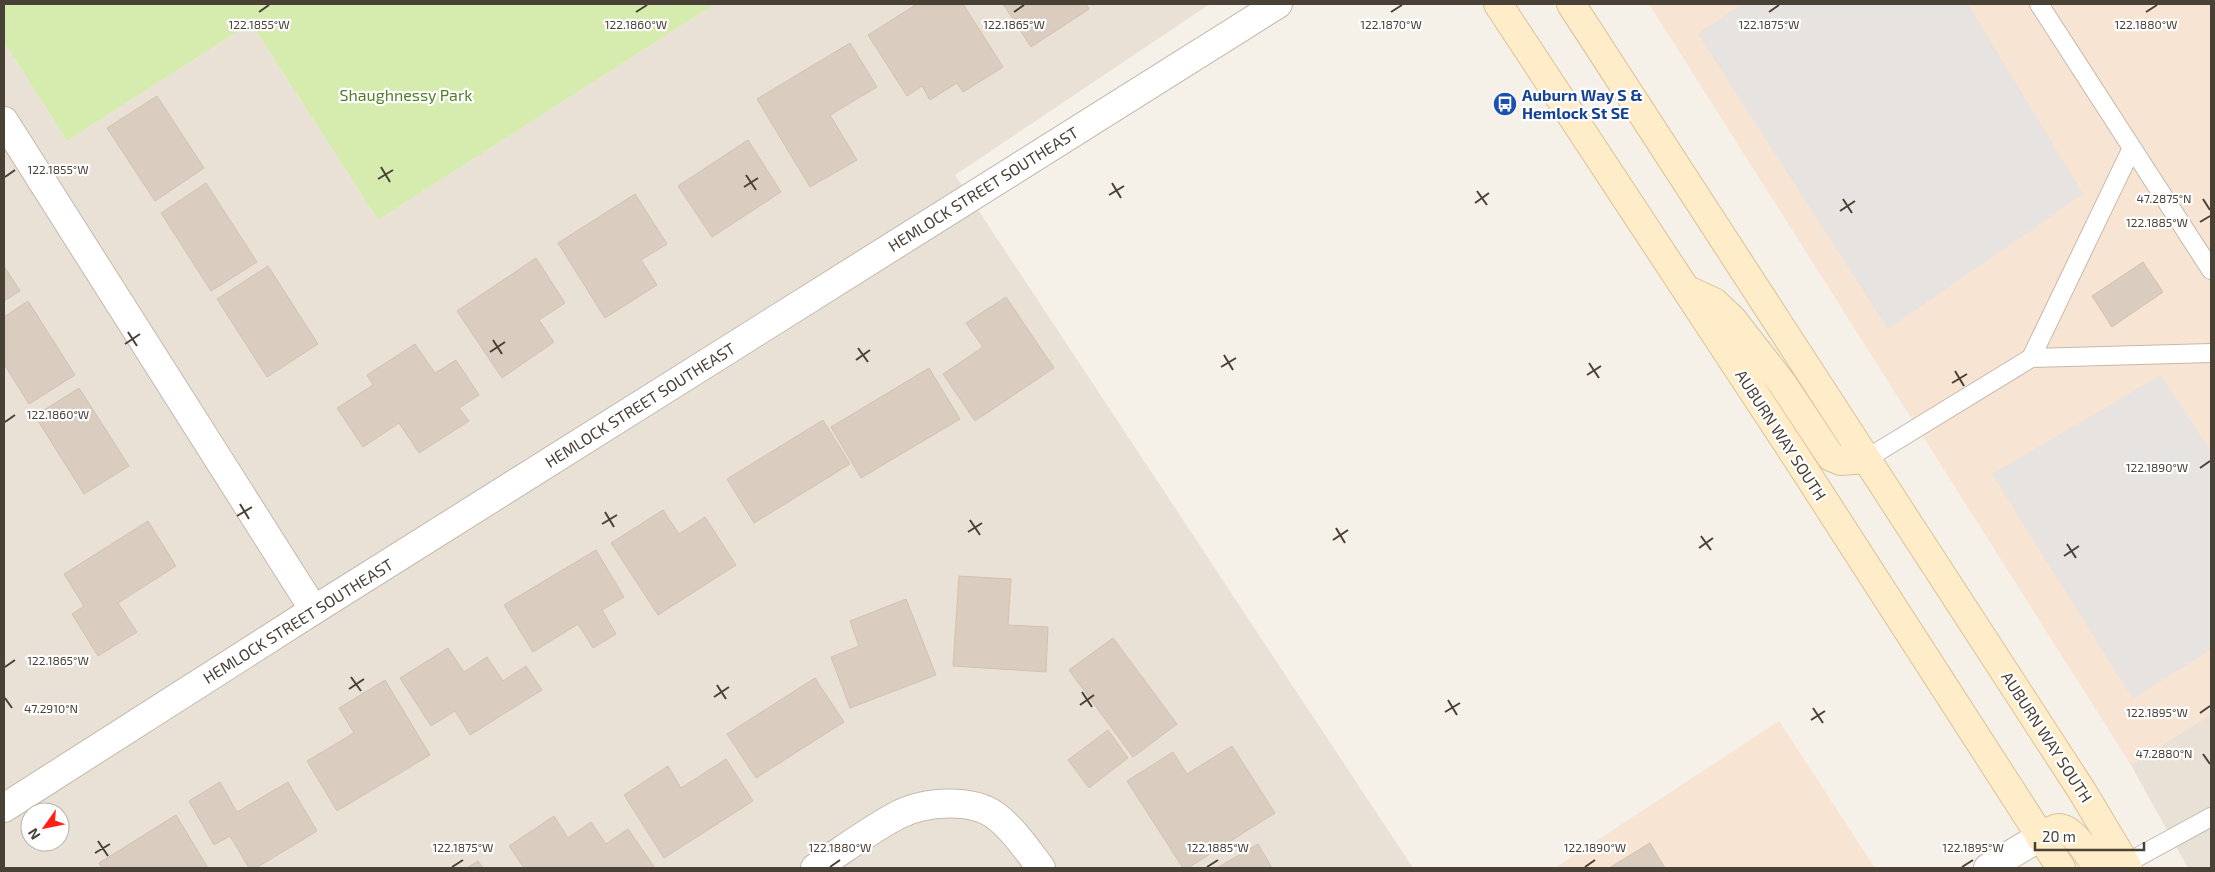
<svg xmlns="http://www.w3.org/2000/svg" width="2215" height="872" viewBox="0 0 2215 872" font-family="'Exo 2',sans-serif">
  <style>
    .residential { fill: #e9e1d6; fill-rule: evenodd }
    .commercial { fill: #f8e4d2 }
    .green { fill: #d6ebae }
    .parking { fill: #e6e3e0 }
    .building { fill: #dacdbf; stroke: #d3c1af }
    .lines { fill: none; stroke-linecap: round; stroke-linejoin: round }
    .lane-casing { stroke: #c4b9ad; stroke-width: 20 }
    .street-casing { stroke: #c4b9ad; stroke-width: 30 }
    .secondary-casing { stroke: #dbc297; stroke-width: 30 }
    .lane { stroke: #fff; stroke-width: 18 }
    .street { stroke: #fff; stroke-width: 28 }
    .secondary { stroke: #ffecc8; stroke-width: 28 }
    .ticks { fill: none; stroke: #494036; stroke-width: 2 }
    .labels { text-anchor: middle; stroke-width: 4.5; stroke-linejoin: round; paint-order: stroke }
    .park-label { font-size: 16px; fill: #507f25; stroke: #fff }
    .transit-label { font-size: 16px; font-weight: bold; fill: #164399; stroke: #fff; text-anchor: start }
    .street-label { font-size: 16px; fill: #494036; stroke: #fff }
    .ticks-label { font-size: 12px; text-anchor: middle; fill: #494036; stroke: #fff; stroke-width: 4.5; stroke-linejoin: round; paint-order: stroke }
  </style>
  <rect width="100%" height="100%" fill="#f5f0e8"/>
  <g class="residential">
    <path d="M715,4H1210L955,175L1413,868H4V42L67,141L251,23L378,220ZM30,812H60V842H30Z"/>
    <polygon points="2211,714 2211,868 2188,868 2131,765"/>
  </g>
  <g class="commercial">
    <polygon points="1649,4 2211,4 2211,714 2131,765"/>
    <polygon points="1779,721 1875,868 1555,868"/>
  </g>
  <polygon class="green" points="4,4 715,4 378,220 251,23 67,141 4,42"/>
  <g class="parking">
    <polygon points="1742,4 1968,4 2083,194 1888,329 1698,34"/>
    <polygon points="2161,375 2211,452 2211,649 2133,699 1992,474"/>
  </g>
  <g class="building">
    <polygon points="917,4 963,4 1003,67 963,92 957,83 930,100 922,86 907,96 868,35"/>
    <polygon points="1003,4 1086,4 1089,9 1031,47"/>
    <polygon points="850,43 877,87 830,115 857,160 810,187 757,99"/>
    <polygon points="157,96 204,168 155,201 107,128"/>
    <polygon points="748,140 781,192 712,237 678,186"/>
    <polygon points="206,183 257,262 211,291 161,213"/>
    <polygon points="635,194 667,244 641,260 657,285 605,318 558,243"/>
    <polygon points="536,258 565,303 539,320 554,342 502,378 457,311"/>
    <polygon points="2143,262 2163,292 2112,327 2092,296"/>
    <polygon points="4,266 20,291 4,301"/>
    <polygon points="268,266 318,344 267,377 217,299"/>
    <polygon points="1006,297 1054,368 975,421 943,374 983,347 966,323"/>
    <polygon points="28,301 75,375 29,404 4,364 4,317"/>
    <polygon points="415,344 435,373 456,360 479,395 459,408 469,421 419,453 399,423 363,447 337,408 373,385 367,375"/>
    <polygon points="929,368 960,419 861,478 831,427"/>
    <polygon points="79,388 129,466 84,494 35,416"/>
    <polygon points="823,420 850,464 754,523 727,479"/>
    <polygon points="663,510 679,534 705,517 736,565 658,615 611,543"/>
    <polygon points="148,521 176,566 118,603 137,632 98,656 72,614 84,606 64,574"/>
    <polygon points="596,550 624,597 602,610 616,634 593,648 578,624 533,652 504,605"/>
    <polygon points="959,576 1011,579 1008,625 1048,627 1046,672 953,666"/>
    <polygon points="906,599 936,675 850,708 831,657 859,646 850,621"/>
    <polygon points="1113,638 1177,724 1133,757 1069,670"/>
    <polygon points="448,648 464,672 487,657 503,681 526,666 542,690 470,735 455,711 431,726 400,678"/>
    <polygon points="815,678 844,722 756,778 727,734"/>
    <polygon points="385,680 430,755 337,811 307,761 354,733 339,708"/>
    <polygon points="1108,730 1128,758 1089,788 1068,760"/>
    <polygon points="1232,746 1275,813 1188,868 1183,868 1127,781 1173,752 1187,774"/>
    <polygon points="726,759 753,801 664,858 624,795 668,766 681,788"/>
    <polygon points="220,782 237,812 288,782 317,831 256,868 249,868 230,836 214,845 189,801"/>
    <polygon points="176,815 208,868 102,868 99,863"/>
    <polygon points="554,816 568,838 591,822 606,844 628,829 655,868 524,868 509,846"/>
    <polygon points="1650,843 1665,868 1609,868"/>
    <polygon points="1258,844 1272,868 1217,868"/>
    <polygon points="478,861 483,868 467,868"/>
  </g>
  <g class="lines">
    <g class="lane-casing">
      <g id="lane">
        <polyline points="2039,4 2211,270"/>
        <polyline points="2132,148 2031,358 2211,353"/>
        <polyline points="1866,459 2031,358"/>
        <polyline points="2125,864 2211,817"/>
      </g>
    </g>
    <g class="street-casing">
      <g id="street">
        <polyline points="4,121 314,610"/>
        <polyline points="4,808 314,610 1278,4"/>
        <path d="M815,868C842,851 869,830 898,815C925,801 972,798 996,816C1014,830 1028,851 1041,868"/>
        <polyline points="1988,868 2040,837"/>
      </g>
    </g>
    <g class="secondary-casing">
      <g id="secondary">
        <polyline points="1498,4 1793,452 2061,868"/>
        <polyline points="1571,4 2082,791 2128,868"/>
        <polyline points="1688,290 1714,302 1733,320 1782,383 1831,457 1841,461 1866,459"/>
        <path d="M2040,837C2045,834 2052,829 2058,828C2073,827 2090,857 2097,868"/>
      </g>
    </g>
    <use href="#lane" class="lane"/>
    <use href="#street" class="street"/>
    <use href="#secondary" class="secondary"/>
  </g>
  <path class="ticks" d="M259,12L269,5M636,12L647,5M1014,12L1024,5M1391,12L1402,5M1769,12L1779,5M2146,12L2157,5M381,167L390,182M746,175L756,190M5,177L15,170M378,179L393,170M1112,183L1121,198M744,187L758,178M1477,191L1487,205M1109,195L1124,186M1843,199L1852,213M2203,199L2210,210M1475,203L1489,193M1840,211L1855,201M2200,222L2210,216M128,332L137,346M493,340L502,354M125,344L140,334M858,348L868,362M490,352L505,342M1224,355L1233,370M856,360L870,350M1589,363L1599,378M1221,367L1236,358M1955,371L1964,386M1587,375L1601,366M1952,383L1967,374M5,422L15,415M2200,468L2210,461M240,504L249,519M605,512L614,527M237,516L252,507M970,520L980,535M602,524L617,515M1336,528L1345,543M968,532L982,523M1701,536L1711,550M1333,540L1348,530M2067,544L2076,558M1699,548L1713,538M2064,556L2079,546M5,667L15,660M351,677L361,691M717,685L726,699M349,689L364,679M1082,692L1092,707M714,697L729,687M5,698L12,708M1448,700L1457,715M1080,705L1094,695M1813,708L1823,723M1445,712L1460,703M2200,713L2210,706M1811,720L1825,711M2203,754L2210,764M98,841L108,856M95,853L110,844M452,867L463,860M830,867L840,860M1207,867L1218,860M1585,867L1595,860M1962,867L1973,860"/>
  <defs>
    <g id="bus-disc" transform="scale(1.25)"><circle r="9.5" fill="#1a4fb4" stroke="#fff"/><path d="M-5-6H5V4H4V6H2V4H-2V6H-4V4H-5ZM-3.5-4V0h7V-4ZM-3.5 1.2v1.5H-2V1.2ZM2 1.2v1.5H3.5V1.2Z" fill="#fff"/></g>
  </defs>
  <g fill-rule="evenodd">
    <use href="#bus-disc" x="1505" y="104"/>
  </g>
  <g class="labels">
    <g class="park-label">
      <text x="406" y="101">Shaughnessy Park</text>
    </g>
    <g class="transit-label">
      <text x="1522" y="101">Auburn Way S &amp;<tspan x="1522" dy="18">Hemlock St SE</tspan></text>
    </g>
    <g class="street-label">
      <text transform="translate(983 189) rotate(-32)" y="6">HEMLOCK STREET SOUTHEAST</text>
      <text transform="translate(640 405) rotate(-32)" y="6">HEMLOCK STREET SOUTHEAST</text>
      <text transform="translate(1781 435) rotate(57)" y="6">AUBURN WAY SOUTH</text>
      <text transform="translate(298 621) rotate(-32)" y="6">HEMLOCK STREET SOUTHEAST</text>
      <text transform="translate(2047 737) rotate(57)" y="6">AUBURN WAY SOUTH</text>
    </g>
  </g>
  <g class="ticks-label">
    <text x="259" y="29">122.1855°W</text>
    <text x="636" y="29">122.1860°W</text>
    <text x="1014" y="29">122.1865°W</text>
    <text x="1391" y="29">122.1870°W</text>
    <text x="1769" y="29">122.1875°W</text>
    <text x="2146" y="29">122.1880°W</text>
    <text x="58" y="174">122.1855°W</text>
    <text x="2164" y="203">47.2875°N</text>
    <text x="2157" y="227">122.1885°W</text>
    <text x="58" y="419">122.1860°W</text>
    <text x="2157" y="472">122.1890°W</text>
    <text x="58" y="665">122.1865°W</text>
    <text x="51" y="713">47.2910°N</text>
    <text x="2157" y="717">122.1895°W</text>
    <text x="2164" y="758">47.2880°N</text>
    <text x="463" y="852">122.1875°W</text>
    <text x="840" y="852">122.1880°W</text>
    <text x="1218" y="852">122.1885°W</text>
    <text x="1595" y="852">122.1890°W</text>
    <text x="1973" y="852">122.1895°W</text>
  </g>
  <rect width="2215" height="872" fill="none" stroke="#494036" stroke-width="10"/>
  <g transform="translate(45 827) rotate(237)"><circle r="24" fill="#ffffff" stroke="#b6b3af"/>
  <path d="M0-4L9 19L0 12L-9 19Z" fill="#ff2115"/>
  <text y="-8" font-size="14" font-weight="bold" text-anchor="middle" fill="#494036">N</text>
  </g>
  <path d="M2035 842v8h109v-8" fill="none" stroke="#494036" stroke-width="2.5"/>
  <text x="2042" y="842" font-size="15" fill="#494036" stroke="#ffffff" stroke-width="4" paint-order="stroke">20 m</text>
</svg>
